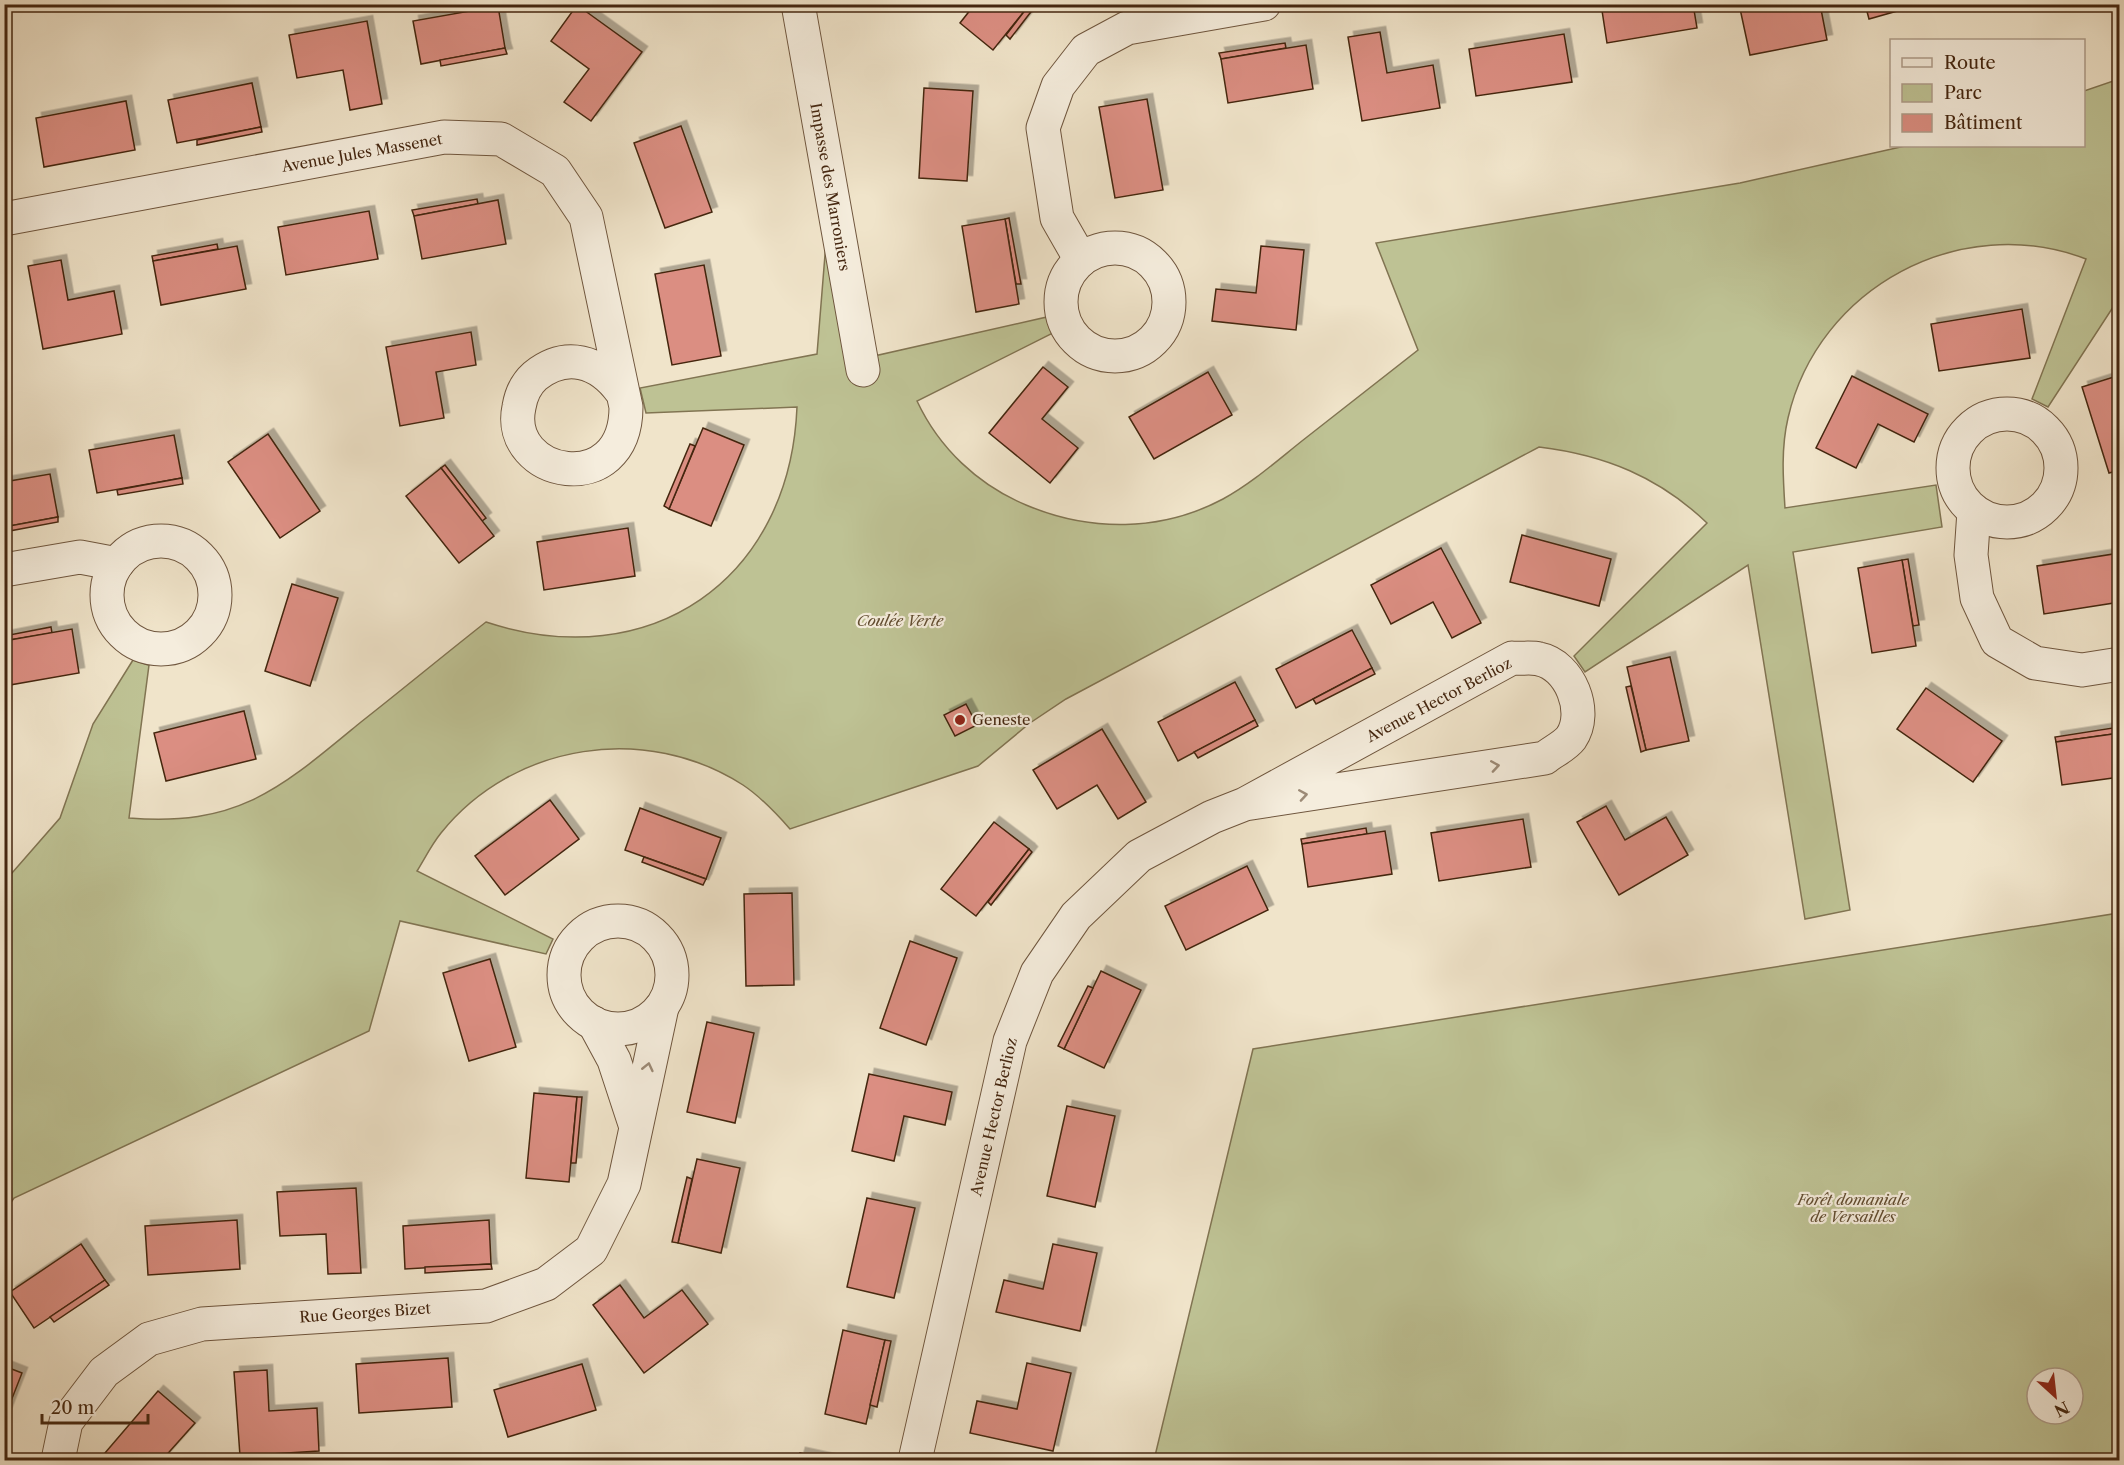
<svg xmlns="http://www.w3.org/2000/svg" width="2124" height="1465" viewBox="0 0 2124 1465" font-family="'Libre Caslon Text',serif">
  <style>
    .green { fill: #bec294; stroke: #817452; stroke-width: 1.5; fill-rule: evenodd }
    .building { fill: #db8e82; stroke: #442610; stroke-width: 1.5; filter: url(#shadow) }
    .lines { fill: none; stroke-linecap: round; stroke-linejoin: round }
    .minor-casing { stroke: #6f563e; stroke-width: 35 }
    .minor { stroke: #f5eddd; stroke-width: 33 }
    .oneway { stroke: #9c8a76 }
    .poi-dot { fill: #8f2418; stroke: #f5eddd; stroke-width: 2 }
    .labels { text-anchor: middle; stroke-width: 4.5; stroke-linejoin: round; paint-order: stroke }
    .street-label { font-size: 15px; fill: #442610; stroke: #f5eddd }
    .park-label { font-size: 15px; font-style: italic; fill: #624d31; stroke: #f5eddd }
    .poi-label { font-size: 15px; fill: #442610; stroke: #f5eddd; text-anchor: start }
  </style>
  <defs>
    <filter id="shadow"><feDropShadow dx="5.5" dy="-5.5" stdDeviation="0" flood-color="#0004"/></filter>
  </defs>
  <rect width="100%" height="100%" fill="#f0e4ca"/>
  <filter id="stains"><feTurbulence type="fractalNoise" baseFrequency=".00333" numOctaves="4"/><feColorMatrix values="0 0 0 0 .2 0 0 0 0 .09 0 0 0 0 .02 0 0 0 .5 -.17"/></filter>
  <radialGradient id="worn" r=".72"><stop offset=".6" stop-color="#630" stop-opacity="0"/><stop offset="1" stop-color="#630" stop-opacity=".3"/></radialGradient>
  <g class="green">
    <path d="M2119,79V298L2048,407L2032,399L2086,259C1961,211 1818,287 1788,418C1781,448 1783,478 1785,508L1936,485L1942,527L1793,552L1850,910L1805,919L1748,565L1585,672L1574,656L1707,523C1659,477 1605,455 1539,447L1066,699L1030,723L978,766L790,829C776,813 761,797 743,785C647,723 514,742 441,833C432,844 425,858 417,871L553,939L546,954L400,921L369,1031L14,1198L5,1211V881L60,818L93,724L133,660L149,665L129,818C239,827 281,788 361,722C403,689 444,655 486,622C650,676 790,580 797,407L646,413L640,388L817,354L827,230L874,356L1047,317L1053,333L917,401C939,448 978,485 1026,505C1090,532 1161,532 1223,499C1254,482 1280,458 1307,437C1344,408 1381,379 1418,350L1376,243L1740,183L1905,146H2084V91Z"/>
    <path d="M2119,913V1460H1154L1253,1049ZM2037,1378H2073V1414H2037Z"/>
  </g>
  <g class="building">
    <polygon points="975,4 1030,4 993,50 960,23"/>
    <polygon points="1030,4 1037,4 1010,39 1006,35"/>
    <polygon points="1601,4 1693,4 1697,28 1607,43"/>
    <polygon points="1739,4 1820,4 1827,40 1750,55"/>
    <polygon points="1865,4 1922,4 1869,19"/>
    <polygon points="577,5 642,52 591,121 564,102 589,69 551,41"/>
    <polygon points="498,6 505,48 421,64 413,21"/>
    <polygon points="367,21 382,104 350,110 343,70 297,78 289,35"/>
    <polygon points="1380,32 1387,73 1433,65 1440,108 1362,121 1348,37"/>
    <polygon points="1564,34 1572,82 1476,96 1469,49"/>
    <polygon points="1285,43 1286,48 1221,59 1219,53"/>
    <polygon points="1306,45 1313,89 1228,103 1221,59"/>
    <polygon points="505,48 507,54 441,66 440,60"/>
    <polygon points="252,83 261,127 177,143 168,100"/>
    <polygon points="924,88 973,91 967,181 919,178"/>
    <polygon points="1147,99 1163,190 1115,198 1099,107"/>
    <polygon points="126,101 135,150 44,167 36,118"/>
    <polygon points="681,126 712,212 665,228 634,143"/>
    <polygon points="261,127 262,132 197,145 197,140"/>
    <polygon points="477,199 478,204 414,216 412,210"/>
    <polygon points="498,200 506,244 422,259 414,216"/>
    <polygon points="369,211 378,259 286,275 278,227"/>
    <polygon points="1009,218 1021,284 1016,284 1005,219"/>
    <polygon points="1005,219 1019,304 976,312 962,226"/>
    <polygon points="217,244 218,249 153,261 152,256"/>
    <polygon points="237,246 246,289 161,305 153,261"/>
    <polygon points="1261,246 1304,250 1296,330 1212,321 1216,289 1256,293"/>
    <polygon points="61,260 68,300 114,291 122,334 43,349 28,266"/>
    <polygon points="704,265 721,356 672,365 655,274"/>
    <polygon points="2022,309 2030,358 1939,371 1931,324"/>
    <polygon points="471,332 476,365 436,372 444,418 400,426 386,347"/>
    <polygon points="1043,367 1068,387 1042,419 1078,448 1050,483 989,433"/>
    <polygon points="1208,372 1232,415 1154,459 1129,417"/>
    <polygon points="2120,375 2120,470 2109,473 2082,387"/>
    <polygon points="1852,376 1928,414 1914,442 1878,424 1856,468 1816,448"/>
    <polygon points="703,428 744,445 711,526 669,509"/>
    <polygon points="268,434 320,511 280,538 228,462"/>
    <polygon points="174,435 182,478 97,493 89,450"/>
    <polygon points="690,444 695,446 669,509 664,506"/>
    <polygon points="445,465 486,518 482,521 441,468"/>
    <polygon points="441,468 494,536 459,563 406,496"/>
    <polygon points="50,474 58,517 4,527 4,482"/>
    <polygon points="182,478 183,484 118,495 117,490"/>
    <polygon points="58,517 58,522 4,532 4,527"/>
    <polygon points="628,528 635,576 544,590 537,542"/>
    <polygon points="1522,535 1611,559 1599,606 1510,582"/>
    <polygon points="1441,548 1481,623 1452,638 1433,602 1391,624 1371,585"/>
    <polygon points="2120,553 2120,602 2044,614 2037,566"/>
    <polygon points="1908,559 1919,625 1913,626 1902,560"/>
    <polygon points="1902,560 1916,646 1872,653 1858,568"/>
    <polygon points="292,584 338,598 310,686 265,671"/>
    <polygon points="51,627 52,633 4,641 4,636"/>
    <polygon points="72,629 79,673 4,686 4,641"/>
    <polygon points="1352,630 1372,668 1296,708 1276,669"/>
    <polygon points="1670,657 1689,741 1646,750 1627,667"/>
    <polygon points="1372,668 1375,674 1316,704 1313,699"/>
    <polygon points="1235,682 1255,720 1178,761 1158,722"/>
    <polygon points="1631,686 1646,750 1641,752 1626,687"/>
    <polygon points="1926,688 2002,741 1973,782 1897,729"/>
    <polygon points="966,704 977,725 955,736 944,715"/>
    <polygon points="244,711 256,759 166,781 154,733"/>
    <polygon points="1255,720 1258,726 1198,758 1194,752"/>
    <polygon points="2119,727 2120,733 2056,742 2055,737"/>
    <polygon points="1102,729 1146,802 1118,819 1097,785 1057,809 1033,770"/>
    <polygon points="2120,733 2120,777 2062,785 2056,742"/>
    <polygon points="550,800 579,839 505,895 475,856"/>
    <polygon points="1606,806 1625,840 1666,817 1688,855 1619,895 1577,822"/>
    <polygon points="640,808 721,838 706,879 625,850"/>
    <polygon points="1523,819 1531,867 1439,881 1431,833"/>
    <polygon points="994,822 1029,849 976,916 941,889"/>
    <polygon points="1366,828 1367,834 1302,844 1301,839"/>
    <polygon points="1385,831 1392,874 1308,887 1302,844"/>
    <polygon points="1029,849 1032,852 991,905 988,902"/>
    <polygon points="644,857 706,879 703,885 642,862"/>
    <polygon points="1247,866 1268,910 1186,950 1165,906"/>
    <polygon points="792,893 794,985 746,986 744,894"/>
    <polygon points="910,941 957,958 926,1045 880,1028"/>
    <polygon points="490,959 516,1047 469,1061 443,973"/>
    <polygon points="1101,971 1141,990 1104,1068 1064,1049"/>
    <polygon points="1088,986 1093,988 1064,1049 1058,1046"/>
    <polygon points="707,1022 754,1033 735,1123 687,1112"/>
    <polygon points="869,1074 952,1092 945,1125 904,1116 894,1161 852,1151"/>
    <polygon points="534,1093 577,1097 569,1182 526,1178"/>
    <polygon points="577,1097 582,1097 576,1163 571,1163"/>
    <polygon points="1067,1106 1115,1116 1095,1207 1047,1196"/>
    <polygon points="697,1159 740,1168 721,1253 678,1243"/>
    <polygon points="687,1177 692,1179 678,1243 672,1242"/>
    <polygon points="356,1188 361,1273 328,1274 326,1234 280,1236 277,1192"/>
    <polygon points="867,1198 915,1208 894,1298 847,1287"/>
    <polygon points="237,1220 240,1269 148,1275 145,1226"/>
    <polygon points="489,1220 491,1264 405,1269 403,1226"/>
    <polygon points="81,1244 105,1280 34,1328 10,1292"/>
    <polygon points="1053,1244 1097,1253 1080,1331 996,1312 1004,1280 1043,1289"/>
    <polygon points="491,1264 492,1269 425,1273 425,1267"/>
    <polygon points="105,1280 109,1285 54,1322 50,1317"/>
    <polygon points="620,1285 644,1318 682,1290 708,1324 644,1373 593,1305"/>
    <polygon points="843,1330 885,1340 866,1424 825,1414"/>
    <polygon points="885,1340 891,1341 877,1407 870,1405"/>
    <polygon points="448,1358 452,1407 359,1413 356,1364"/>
    <polygon points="1027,1363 1071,1373 1053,1451 970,1433 977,1401 1017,1409"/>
    <polygon points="582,1364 596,1410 508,1437 494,1390"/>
    <polygon points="4,1366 22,1373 4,1419"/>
    <polygon points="267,1370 269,1411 317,1408 319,1451 240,1456 234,1372"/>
    <polygon points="158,1391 195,1423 162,1460 99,1460"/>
    <polygon points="800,1453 832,1460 798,1460"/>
  </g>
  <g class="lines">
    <g class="minor-casing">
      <g id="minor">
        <polyline points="798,4 863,370"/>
        <path d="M4,219L444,137L501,139L555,171L586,217L626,407C626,501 504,477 519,407C521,395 526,384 535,376C566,351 599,361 621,391"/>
        <circle cx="1115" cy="302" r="54"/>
        <polyline points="1081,260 1057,218 1043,128 1058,86 1086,50 1127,28 1264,4"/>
        <circle cx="2007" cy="468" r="54"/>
        <polyline points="1974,511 1971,555 1977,598 1997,641 2035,663 2082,670 2120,664"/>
        <circle cx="161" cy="595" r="54"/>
        <polyline points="4,570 80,557 117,564"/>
        <circle cx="618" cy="975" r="54"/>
        <polyline points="594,1023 614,1060 635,1124"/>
        <polyline points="58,1460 66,1422 104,1372 149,1339 202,1324 486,1306 546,1284 591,1250 624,1184 662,1007"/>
        <path d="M915,1460L1010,1041L1037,973L1076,916L1139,856L1212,817L1245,804L1512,658C1520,659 1531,657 1539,659C1570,665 1589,712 1571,738C1565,746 1552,752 1545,758L1245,804"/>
      </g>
    </g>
    <use href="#minor" class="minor"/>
  </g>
  <defs><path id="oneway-chevron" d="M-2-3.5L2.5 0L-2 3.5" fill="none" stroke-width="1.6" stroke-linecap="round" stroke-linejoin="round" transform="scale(1.5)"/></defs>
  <g class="oneway">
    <use href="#oneway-chevron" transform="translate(1495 766) rotate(-9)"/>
    <use href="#oneway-chevron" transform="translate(1303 795) rotate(-9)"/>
    <use href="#oneway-chevron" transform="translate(648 1067) rotate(-77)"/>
  </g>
  <circle class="poi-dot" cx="960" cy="720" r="6"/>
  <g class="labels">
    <g class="street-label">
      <text transform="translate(362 153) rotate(-10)" y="5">Avenue Jules Massenet</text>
      <text transform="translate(830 187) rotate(80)" y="5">Impasse des Marroniers</text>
      <text transform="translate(1439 700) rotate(-28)" y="5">Avenue Hector Berlioz</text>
      <text transform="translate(994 1117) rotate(-77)" y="5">Avenue Hector Berlioz</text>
      <text transform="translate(365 1313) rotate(-4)" y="5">Rue Georges Bizet</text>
    </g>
    <g class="park-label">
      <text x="900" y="626">Coulée Verte</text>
      <text x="1853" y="1205">Forêt domaniale<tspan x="1853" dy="17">de Versailles</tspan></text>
    </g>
    <g class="poi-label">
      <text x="972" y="725">Geneste</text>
    </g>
  </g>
  <rect width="2124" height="1465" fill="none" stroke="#f0e4ca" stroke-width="24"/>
  <rect x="6" y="6" width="2112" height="1453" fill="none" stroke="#442610" stroke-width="3"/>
  <rect x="12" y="12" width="2100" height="1441" fill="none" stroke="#442610" stroke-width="1.5"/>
  <rect x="1890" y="39" width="195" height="108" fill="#f5eddd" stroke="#ae9d8b" stroke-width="1.5"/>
  <rect x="1902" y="58" width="30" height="9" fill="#f5eddd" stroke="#ae9d8b" stroke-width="1.5"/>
  <text x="1944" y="69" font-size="18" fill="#442610">Route</text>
  <rect x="1902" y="84" width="30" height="18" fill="#bec294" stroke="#ae9d8b" stroke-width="1.5"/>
  <text x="1944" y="99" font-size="18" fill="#442610">Parc</text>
  <rect x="1902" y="114" width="30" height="18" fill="#db8e82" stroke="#ae9d8b" stroke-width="1.5"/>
  <text x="1944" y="129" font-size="18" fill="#442610">Bâtiment</text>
  <g transform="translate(2055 1396) rotate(153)"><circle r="28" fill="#f5eddd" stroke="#ae9d8b" stroke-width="1.5"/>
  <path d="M0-4.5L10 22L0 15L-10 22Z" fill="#8f2418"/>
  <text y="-9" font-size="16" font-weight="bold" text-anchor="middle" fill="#442610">N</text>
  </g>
  <path d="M42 1414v9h106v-9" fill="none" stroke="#442610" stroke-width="3"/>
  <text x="51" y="1414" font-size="18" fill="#442610" stroke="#f5eddd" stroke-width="4.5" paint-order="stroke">20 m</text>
  <rect width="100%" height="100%" filter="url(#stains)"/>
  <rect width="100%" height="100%" fill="url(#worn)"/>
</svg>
